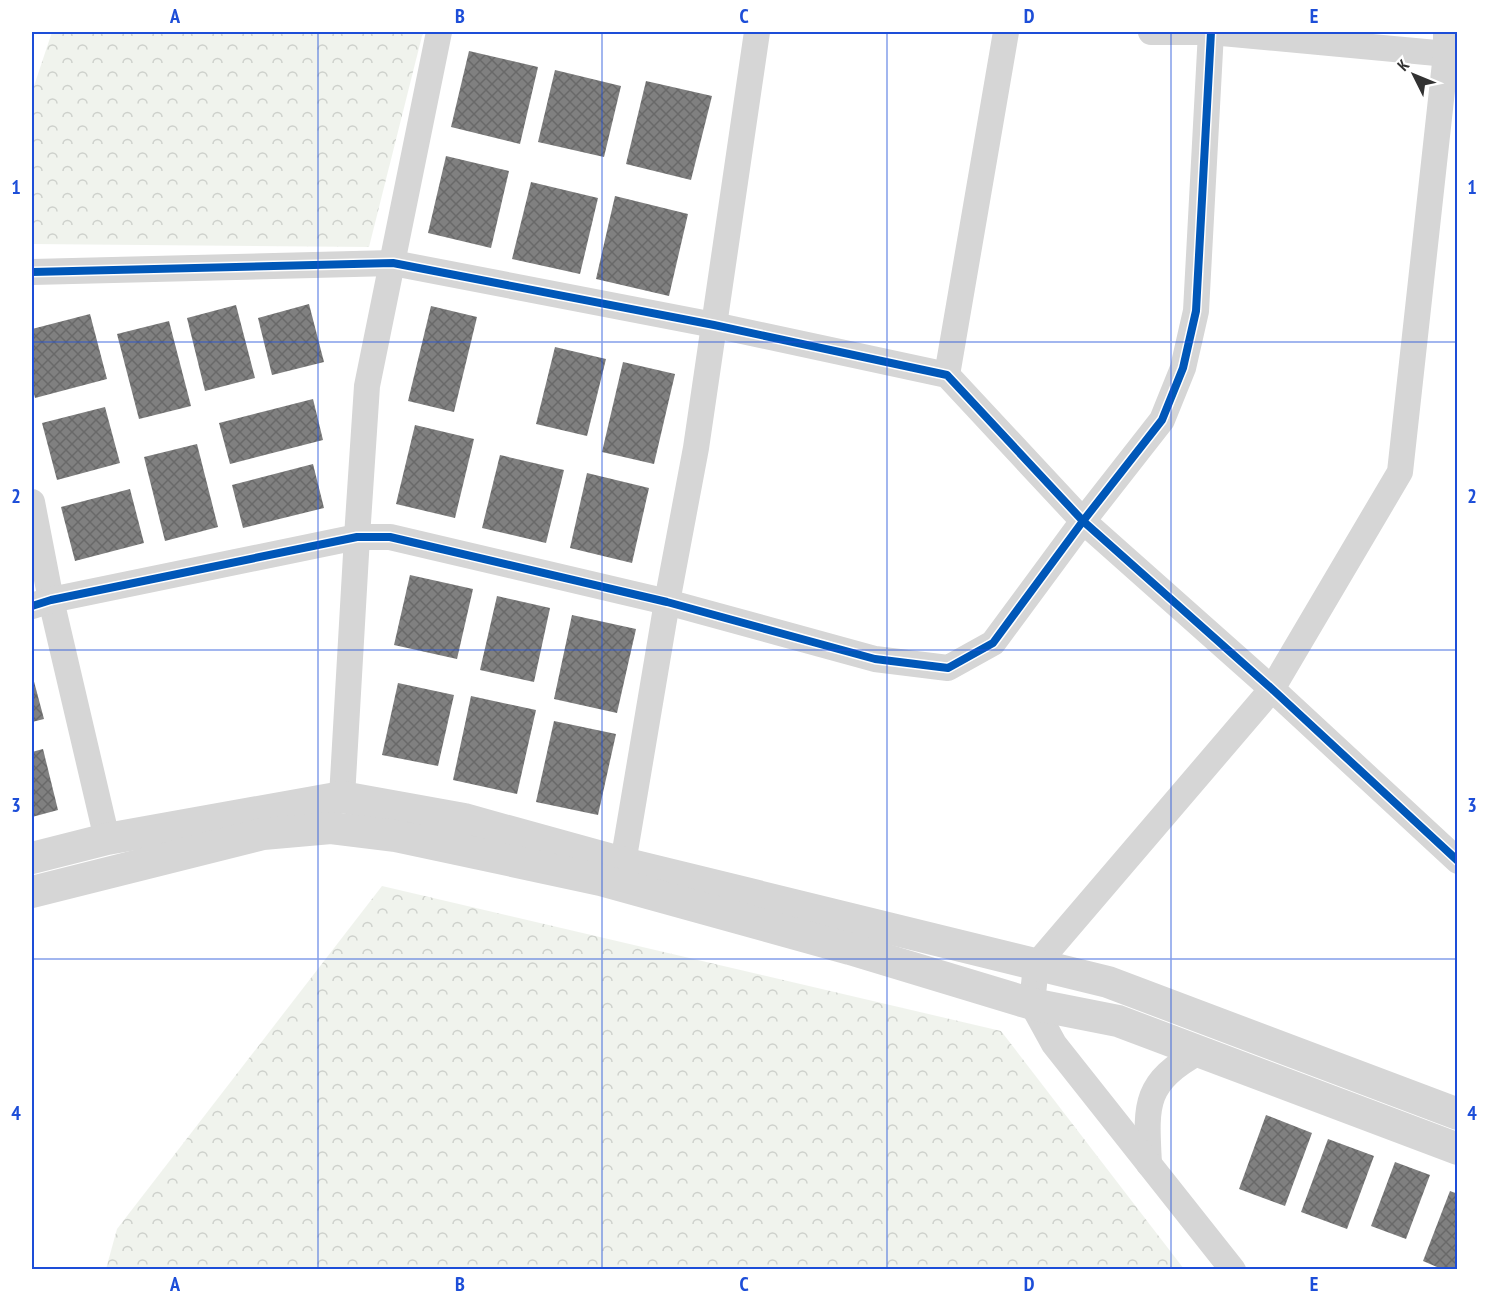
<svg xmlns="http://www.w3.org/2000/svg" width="1489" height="1301" viewBox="0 0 1489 1301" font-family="'PT Sans Narrow',sans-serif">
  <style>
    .forest { fill: url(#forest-crowns) }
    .building { fill: url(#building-cross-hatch) }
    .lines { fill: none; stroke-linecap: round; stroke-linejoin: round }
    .minor { stroke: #d6d6d6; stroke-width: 26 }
    .tertiary { stroke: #d6d6d6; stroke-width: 32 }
    .cycleway-casing { stroke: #fff; stroke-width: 11 }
    .cycleway { stroke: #0057b8; stroke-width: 8 }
    .grid { fill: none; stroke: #1d4ed8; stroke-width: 1.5; stroke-opacity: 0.55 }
    .neatline { fill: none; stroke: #1d4ed8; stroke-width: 2 }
    .grid-label { font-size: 20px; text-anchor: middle; font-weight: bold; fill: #1d4ed8 }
  </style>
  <defs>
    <pattern id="forest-crowns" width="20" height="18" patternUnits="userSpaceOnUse" patternTransform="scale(1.5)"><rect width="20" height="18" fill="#f0f3ed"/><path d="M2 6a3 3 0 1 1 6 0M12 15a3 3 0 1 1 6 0" fill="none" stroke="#ced1cc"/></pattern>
    <pattern id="building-cross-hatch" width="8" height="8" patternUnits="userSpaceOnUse" patternTransform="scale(1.5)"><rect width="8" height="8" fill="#808080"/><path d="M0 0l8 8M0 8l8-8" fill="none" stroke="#696969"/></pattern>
  </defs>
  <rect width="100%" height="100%" fill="#fff"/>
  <g class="forest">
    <polygon points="52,32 423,32 369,247 32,244 32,126 34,86"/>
    <polygon points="382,886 1001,1031 1184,1269 106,1269 117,1229"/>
  </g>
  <g class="building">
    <polygon points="469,51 538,67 520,144 451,127"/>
    <polygon points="555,70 621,86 604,157 538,142"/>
    <polygon points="646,81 712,96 691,180 626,164"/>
    <polygon points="446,156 509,171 491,248 428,233"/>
    <polygon points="531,182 598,198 580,274 512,259"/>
    <polygon points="615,196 688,214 669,296 596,279"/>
    <polygon points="309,304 324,362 272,375 258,318"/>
    <polygon points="236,305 255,378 205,391 187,318"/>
    <polygon points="431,306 477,317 454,412 408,401"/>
    <polygon points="90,314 107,379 35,398 32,386 32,329"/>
    <polygon points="169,321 191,406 139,419 117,334"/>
    <polygon points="555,347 606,359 587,436 536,424"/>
    <polygon points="623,362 675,374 654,464 602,452"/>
    <polygon points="313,399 323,440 230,464 219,423"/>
    <polygon points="105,407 120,463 57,480 42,423"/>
    <polygon points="415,425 474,439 455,518 396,504"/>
    <polygon points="197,444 218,527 165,541 144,457"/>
    <polygon points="500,455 564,470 546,543 482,528"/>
    <polygon points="313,464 324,508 243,528 232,485"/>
    <polygon points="587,473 649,488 632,563 570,548"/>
    <polygon points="130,489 144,543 75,561 61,507"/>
    <polygon points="410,575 473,589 457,659 394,645"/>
    <polygon points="497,596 550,608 534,682 480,670"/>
    <polygon points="572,615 636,629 617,713 554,699"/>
    <polygon points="32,674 44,719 32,722"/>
    <polygon points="398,683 454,695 438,766 382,755"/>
    <polygon points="471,696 536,710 517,794 453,780"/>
    <polygon points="554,721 616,734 598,815 536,802"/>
    <polygon points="43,749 58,810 32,817 32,752"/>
    <polygon points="1266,1115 1312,1133 1285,1206 1239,1189"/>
    <polygon points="1328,1139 1374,1156 1347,1229 1301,1212"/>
    <polygon points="1395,1162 1430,1175 1406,1239 1371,1226"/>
    <polygon points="1450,1191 1458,1194 1458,1270 1444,1270 1423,1261"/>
  </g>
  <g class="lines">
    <g class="minor">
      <polyline points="1151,32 1211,32 1458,55"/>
      <polyline points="32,272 393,263 714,325 947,375 1083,521 1272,689 1458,861"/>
      <polyline points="947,375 1006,32"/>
      <polyline points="32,502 51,600 107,839"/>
      <polyline points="32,606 51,600 357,537 390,537 667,602 875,659 948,668 993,643 1083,521 1162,420 1183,368 1196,311 1211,32"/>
      <polyline points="342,797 357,537 367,386 439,32"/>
      <polyline points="623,863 667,602 696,448 757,32"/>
      <path d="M1149,1164C1146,1105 1143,1083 1199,1052"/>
      <polyline points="1233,1270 1054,1044 1032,1004 1036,965 1272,689 1400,472 1446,54 1446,32"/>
    </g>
    <g class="tertiary">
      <polyline points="32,858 107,839 342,797 464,819 623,863 1108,982 1458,1114"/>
      <polyline points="32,892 263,834 331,828 396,836 601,880 850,949 1032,1004 1118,1021 1458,1149"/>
    </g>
    <g class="cycleway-casing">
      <g id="cycleway">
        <polyline points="32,272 393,263 714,325 947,375 1083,521 1272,689 1458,861"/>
        <polyline points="32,606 51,600 357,537 390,537 667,602 875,659 948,668 993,643 1083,521 1162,420 1183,368 1196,311 1211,32"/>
      </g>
    </g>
    <use href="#cycleway" class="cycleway"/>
  </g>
  <path class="grid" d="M318,32V1270M602,32V1270M887,32V1270M1171,32V1270M32,342H1458M32,650H1458M32,959H1458"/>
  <rect width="1489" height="1301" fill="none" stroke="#ffffff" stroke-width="66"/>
  <g transform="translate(1414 75) rotate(313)" stroke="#ffffff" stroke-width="4.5" paint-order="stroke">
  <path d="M0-4.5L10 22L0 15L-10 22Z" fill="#323232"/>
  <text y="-9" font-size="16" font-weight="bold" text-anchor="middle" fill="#323232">K</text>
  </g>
  <rect x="33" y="33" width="1423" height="1235" class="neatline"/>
  <g class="grid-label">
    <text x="175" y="23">A</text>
    <text x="460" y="23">B</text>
    <text x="744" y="23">C</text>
    <text x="1029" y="23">D</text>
    <text x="1314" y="23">E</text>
    <text x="16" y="194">1</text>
    <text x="1472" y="194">1</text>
    <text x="16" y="503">2</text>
    <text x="1472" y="503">2</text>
    <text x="16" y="812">3</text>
    <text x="1472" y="812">3</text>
    <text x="16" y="1120">4</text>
    <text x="1472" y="1120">4</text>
    <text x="175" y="1291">A</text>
    <text x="460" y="1291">B</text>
    <text x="744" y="1291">C</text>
    <text x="1029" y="1291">D</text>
    <text x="1314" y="1291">E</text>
  </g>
</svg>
